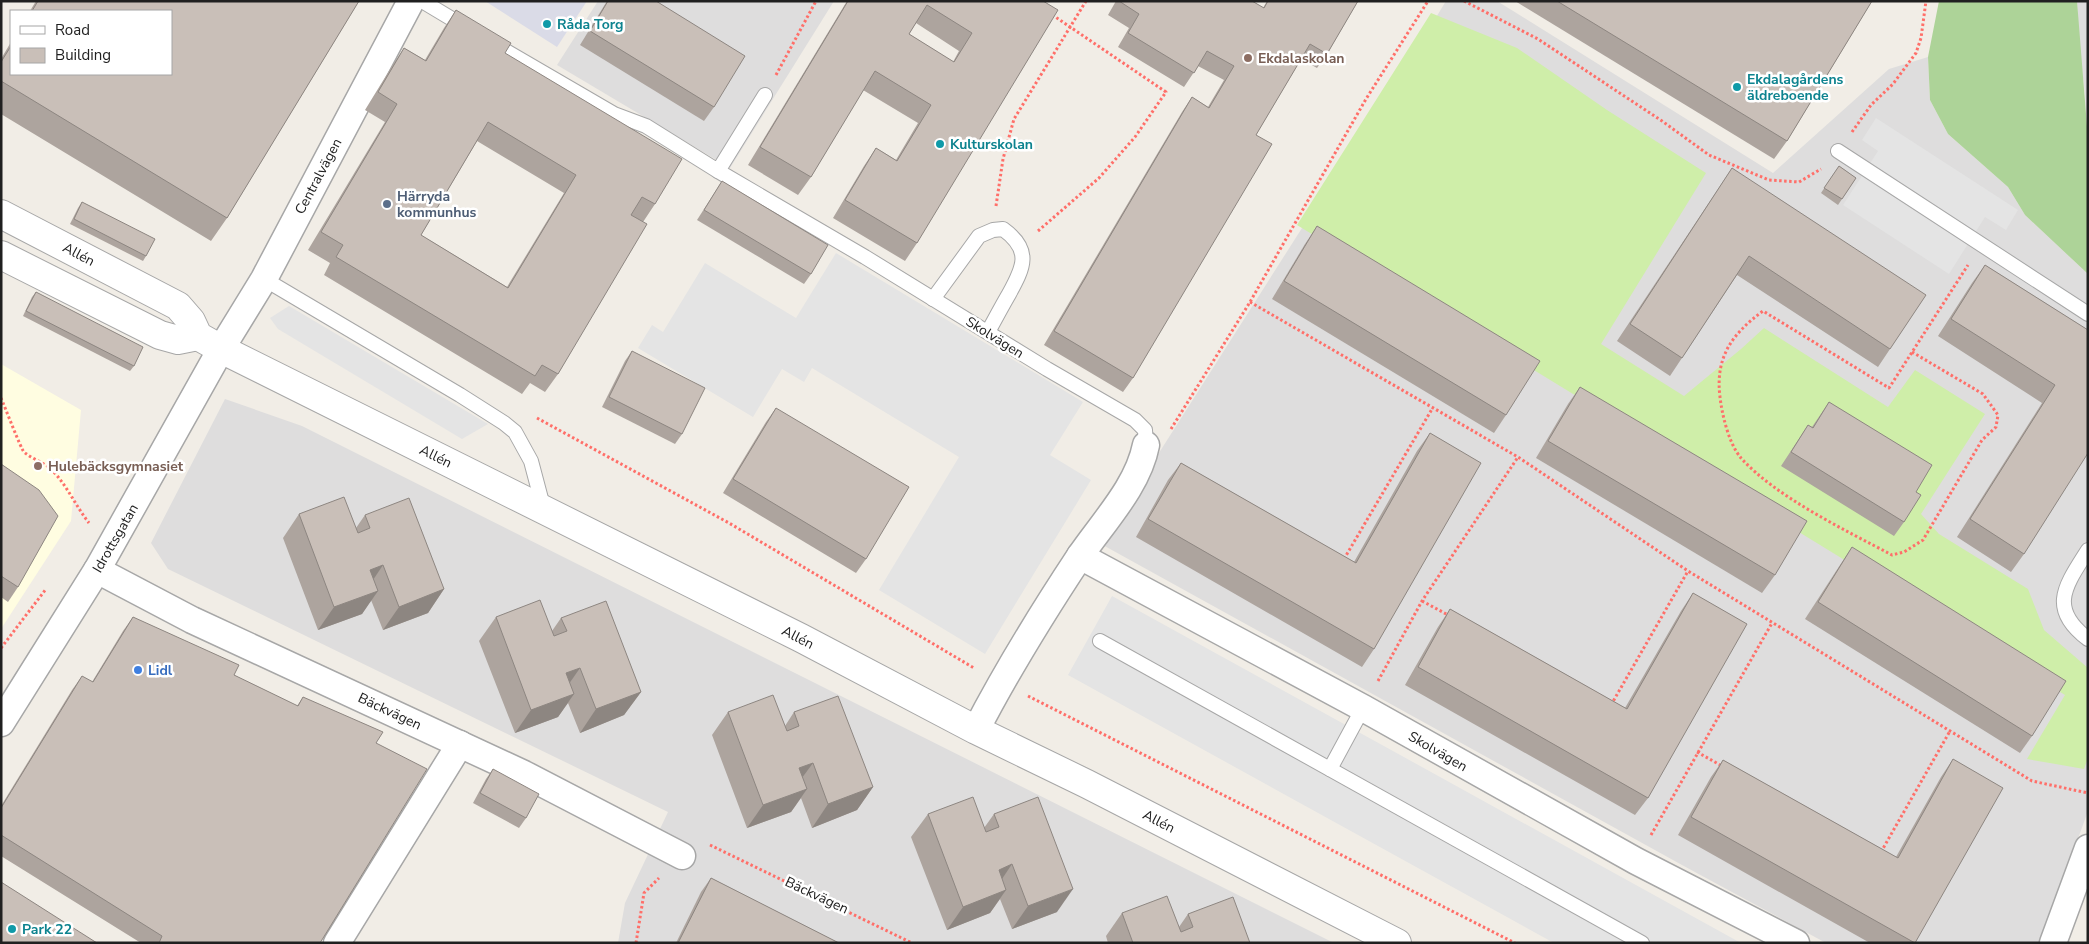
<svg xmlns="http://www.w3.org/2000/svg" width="2089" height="944" viewBox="0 0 2089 944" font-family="'Nunito Sans',sans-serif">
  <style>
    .residential { fill: #dedddd }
    .education { fill: #fffde1 }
    .grass { fill: #cfeea9 }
    .forest { fill: #add398 }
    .parking { fill: #e4e4e4 }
    .plaza { fill: #dadbe7 }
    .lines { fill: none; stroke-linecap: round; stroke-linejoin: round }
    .service-casing { stroke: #a7a7a7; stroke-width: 16 }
    .minor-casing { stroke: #a7a7a7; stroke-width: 29 }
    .tertiary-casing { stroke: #a7a7a7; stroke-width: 30 }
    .path { stroke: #ff6f69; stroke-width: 3; stroke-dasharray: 2.5 2.5; stroke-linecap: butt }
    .service { stroke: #fff; stroke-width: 14 }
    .minor { stroke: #fff; stroke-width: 26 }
    .tertiary { stroke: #fff; stroke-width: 28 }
    .wall { fill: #ada49e; fill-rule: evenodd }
    .shaded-wall { fill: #8d8681 }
    .building { fill: #c9bfb8; stroke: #8d8681; fill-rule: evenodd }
    .culture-dot { fill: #0f9aa8; stroke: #fff; stroke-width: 2 }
    .education-dot { fill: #8d6e63; stroke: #fff; stroke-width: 2 }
    .service-dot { fill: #5c6f8a; stroke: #fff; stroke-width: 2 }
    .shop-dot { fill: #3f7fe0; stroke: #fff; stroke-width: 2 }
    .labels { text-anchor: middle; stroke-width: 5; stroke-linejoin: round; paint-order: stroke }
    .culture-label { font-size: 14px; font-weight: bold; fill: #0d838f; stroke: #fff; text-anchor: start }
    .education-label { font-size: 14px; font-weight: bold; fill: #785e54; stroke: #fff; text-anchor: start }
    .street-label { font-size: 14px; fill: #202020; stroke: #fff }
    .service-label { font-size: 14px; font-weight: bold; fill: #4e5e75; stroke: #fff; text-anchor: start }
    .shop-label { font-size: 14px; font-weight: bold; fill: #366cbe; stroke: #fff; text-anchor: start }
  </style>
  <rect width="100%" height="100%" fill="#f1ede6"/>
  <g class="residential">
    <polygon points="598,1 834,1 730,168 557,65"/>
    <polygon points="1446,1 1497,1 1773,173 1889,69 1928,57 1930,100 1948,134 2008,187 2025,215 2088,274 2088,811 2040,943 1826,943 1682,865 1101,544 1309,217 1380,110"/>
    <polygon points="2077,1 2088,1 2088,139 2085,94 2079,44"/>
    <polygon points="225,399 302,426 1334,943 618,943 625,903 668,812 168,569 151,543"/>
  </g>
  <polygon class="education" points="1,364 81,410 71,521 1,629"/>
  <polygon class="grass" points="1431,13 1517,48 1607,110 1706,173 1601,344 1684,396 1741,349 1764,328 1888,407 1915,370 1985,414 1921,514 1939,534 2028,589 2044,630 2088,668 2088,758 2084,769 2027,759 2065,695 1297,225"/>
  <polygon class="forest" points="1939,1 2077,1 2088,139 2088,274 2025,215 2008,187 1948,134 1930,100 1928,57"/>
  <g class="parking">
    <polygon points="1876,118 2018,210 2006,230 1985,217 1949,274 1843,205 1878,151 1862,140"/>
    <polygon points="836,253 1083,402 1050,455 1091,480 985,654 879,590 959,457 812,368 804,382 782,369 753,417 638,348 652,325 663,332 705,263 796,318"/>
    <polygon points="289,306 488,424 462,439 278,329 270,318"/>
    <polygon points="1112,596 1741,943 1554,943 1068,675"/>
  </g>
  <polygon class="plaza" points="485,1 587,1 557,47"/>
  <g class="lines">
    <g class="service-casing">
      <g id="service">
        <polyline points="422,1 467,28"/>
        <polyline points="492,43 614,114 646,126 718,171 765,95"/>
        <polyline points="1838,151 2088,314"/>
        <polyline points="718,171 865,257 1047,369 1135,420 1145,430 1146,445"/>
        <polyline points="264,279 460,395 504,423 515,432 531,461 544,510"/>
        <path d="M933,299L979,236L993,230L1003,229C1032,250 1024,267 1009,294C1002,306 995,319 988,332"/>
        <path d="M2088,550C2066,585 2047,608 2088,639"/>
        <polyline points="1100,641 1642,943"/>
        <polyline points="1330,769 1363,708"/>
      </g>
    </g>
    <g class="minor-casing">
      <g id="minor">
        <polyline points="1080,556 1363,708 1636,861 1796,943"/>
        <polyline points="97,570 192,620 524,774 682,856"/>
        <polyline points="1,723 97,570 221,349 264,279 411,1"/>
        <path d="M976,730C1007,670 1043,612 1080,556C1104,521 1138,486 1146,445"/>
        <polyline points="337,943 460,744"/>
        <polyline points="2053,943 2088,848"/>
      </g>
    </g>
    <g class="tertiary-casing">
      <g id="tertiary">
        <polyline points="1,214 178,306 191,321 198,336 221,349 801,638 976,730 1087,784 1397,943"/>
        <polyline points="1,255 160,335 178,340 198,336"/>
      </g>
    </g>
    <g class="path">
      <polyline points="1464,1 1538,39 1662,121 1709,155 1769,180 1799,182 1821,169"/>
      <polyline points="776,75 816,1"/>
      <polyline points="1852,132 1871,105 1893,84 1916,53 1921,38 1926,1"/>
      <polyline points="996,206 1003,159 1014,119 1086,1"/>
      <polyline points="1038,231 1099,178 1135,137 1166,92 1051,14"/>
      <polyline points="1250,302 1518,457 1688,571 2032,781 2088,793"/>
      <path d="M1912,352L1983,394L1998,415L1996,427L1982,440L1923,540L1904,552L1892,555C1845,530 1776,497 1741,458C1729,444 1722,415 1720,397C1715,357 1732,334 1763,311L1889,388L1968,265"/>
      <path d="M1,398C5,407 21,449 24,452C32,459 43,462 51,469C67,485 75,505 89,523"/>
      <polyline points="537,418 729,523 974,668"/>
      <polyline points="1171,429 1250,302 1366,99 1428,1"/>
      <polyline points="1344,559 1432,409"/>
      <polyline points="1422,601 1450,616"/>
      <polyline points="1,648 46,589"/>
      <polyline points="1378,681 1422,601 1518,457"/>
      <polyline points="1028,696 1515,943"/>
      <polyline points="1611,705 1688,571"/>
      <polyline points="1697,752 1722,766"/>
      <polyline points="1651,835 1772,623"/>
      <polyline points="710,845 912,943"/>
      <polyline points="1881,852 1950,731"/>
      <polyline points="636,943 644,893 659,878"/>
    </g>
    <use href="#service" class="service"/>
    <use href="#minor" class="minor"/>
    <use href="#tertiary" class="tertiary"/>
  </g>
  <g class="wall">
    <polygon points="36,1 359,1 227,218 211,241 1,114 1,59 11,42 11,74 171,11 30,11"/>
    <polygon points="607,1 656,1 714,107 704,121 580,45"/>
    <path d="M847,1H1043L917,243L905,261L833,218L864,166L876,148L896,160L918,123L863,90L811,177L798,195L748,165ZM916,23L959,51L953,62L909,34Z"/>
    <polygon points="1116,1 1252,1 1263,8 1267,1 1358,1 1327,54 1317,68 1301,59 1256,135 1133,378 1123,392 1044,345 1182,112 1192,97 1208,107 1224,80 1198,66 1184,87 1118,47 1129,28 1108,15"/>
    <polygon points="1515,1 1872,1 1787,141 1774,159"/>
    <path d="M456,10L505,53L655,204L643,222L558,374L545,392L530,383L522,394L324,275L330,263L308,250L385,122L365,110L392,66L404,48L425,60L444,28ZM477,141L564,193L507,287L421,235Z"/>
    <polygon points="1839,166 1856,178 1838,205 1821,193"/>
    <polygon points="1732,168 1890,349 1878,367 1737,275 1670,376 1617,341"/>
    <polygon points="722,181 811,274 804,284 697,220"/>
    <polygon points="82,202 146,256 143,261 70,224 78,208"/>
    <polygon points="1317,226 1506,415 1494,433 1272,299 1305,244"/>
    <polygon points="1985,265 2088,330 2024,554 2011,572 1957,537 2042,403 1938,336 1972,283"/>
    <polygon points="36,292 134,366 130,371 23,316 32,297"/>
    <polygon points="632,351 682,434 675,444 602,407 625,361"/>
    <polygon points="1580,387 1775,575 1762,593 1536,458 1568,404"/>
    <polygon points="1829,402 1916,492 1904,522 1894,536 1781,466 1808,425 1812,427"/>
    <polygon points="776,408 866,559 856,573 723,493 766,422"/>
    <polygon points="1430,433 1374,649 1362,667 1136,537 1168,480 1181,463 1354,562 1417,451"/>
    <polygon points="1,464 18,587 8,602 1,597"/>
    <polygon points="299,514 356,528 365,515 444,589 428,613 383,630 371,600 362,614 318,630 283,538"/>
    <polygon points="1852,547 2032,736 2020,753 1805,619 1840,565"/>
    <polygon points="1693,593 1648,798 1635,815 1405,685 1438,627 1450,609 1625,708 1681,611"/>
    <polygon points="133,617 234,675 297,706 303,697 376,743 320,943 141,943 1,856 1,806 72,690 82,676 92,682 123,631"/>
    <polygon points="496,617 552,631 561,618 641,692 624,715 580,733 568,703 558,717 515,733 479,641"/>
    <polygon points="728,712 785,726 794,712 873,787 857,810 812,828 801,798 791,812 747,828 712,735"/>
    <polygon points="1953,759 1915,943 1870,943 1678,835 1711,777 1723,760 1896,857 1941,777"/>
    <polygon points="493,769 526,818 519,828 473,803 486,779"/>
    <polygon points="928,814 984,828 994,814 1057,912 1012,929 1000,899 990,913 947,930 911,837"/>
    <polygon points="711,878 839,943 676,943 701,892"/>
    <polygon points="1122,913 1179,927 1188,914 1250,943 1108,943 1106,936"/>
  </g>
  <g class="shaded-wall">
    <polygon points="383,565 367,589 370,570"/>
    <polygon points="444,589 428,613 383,630 399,607"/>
    <polygon points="378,591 362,614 318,630 334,607"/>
    <polygon points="580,668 564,691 566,673"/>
    <polygon points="641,692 624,715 580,733 596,709"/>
    <polygon points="574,694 558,717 515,733 531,710"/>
    <polygon points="813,763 796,786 799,768"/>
    <polygon points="873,787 857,810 812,828 828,804"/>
    <polygon points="807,789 791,812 747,828 763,805"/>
    <polygon points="1012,864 996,888 999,870"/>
    <polygon points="1073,889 1057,912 1012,929 1028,906"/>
    <polygon points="1006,890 990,913 947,930 963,907"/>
  </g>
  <g class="building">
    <polygon points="38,1 359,1 227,218 1,81 1,62 11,46 11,74 171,74 171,11 32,11"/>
    <polygon points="608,1 656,1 745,56 714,107 590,31"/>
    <path d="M848,1H1043L1058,10L917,243L845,200L876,148L897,161L931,105L875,71L811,177L760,147ZM927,5L972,33L954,62L909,34Z"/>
    <polygon points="1119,1 1252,1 1264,8 1268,1 1358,1 1327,54 1310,44 1256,135 1272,144 1133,378 1054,331 1192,97 1209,108 1234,66 1207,51 1194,73 1128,33 1139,14"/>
    <polygon points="1557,1 1872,1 1787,141"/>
    <path d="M456,10L511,43L505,53L682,159L655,204L642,197L631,215L647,224L558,374L542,365L535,376L336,257L343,245L321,232L397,104L378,92L404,48L426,61ZM488,122L576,175L508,288L421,235Z"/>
    <polygon points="1839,166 1856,178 1842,199 1824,188"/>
    <polygon points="1732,168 1926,295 1890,349 1749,256 1682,358 1630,324"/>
    <polygon points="722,181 828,245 811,274 704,210"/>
    <polygon points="82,202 155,239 146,256 74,219"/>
    <polygon points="1317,226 1540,361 1506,415 1284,281"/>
    <polygon points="1985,265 2088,330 2088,453 2024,554 1970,519 2055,385 1951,319"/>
    <polygon points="36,292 143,347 134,366 26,311"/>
    <polygon points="632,351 705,388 682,434 609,397"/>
    <polygon points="1580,387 1807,521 1775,575 1548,441"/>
    <polygon points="1829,402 1932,465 1916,492 1921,495 1904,522 1791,452 1808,425 1813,428"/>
    <polygon points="776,408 909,487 866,559 733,479"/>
    <polygon points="1430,433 1481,463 1374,649 1148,519 1181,463 1356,563"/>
    <polygon points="1,464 39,490 58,516 18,587 1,576"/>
    <polygon points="344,497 358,533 370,528 365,515 409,498 444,589 399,607 383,565 370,570 378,591 334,607 299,514"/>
    <polygon points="1852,547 2066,681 2032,736 1818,602"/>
    <polygon points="1693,593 1747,624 1648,798 1418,667 1450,609 1627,709"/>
    <polygon points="540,600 554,636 567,631 561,618 606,601 641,692 596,709 580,668 566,673 574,694 531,710 496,617"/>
    <polygon points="133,617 239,665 234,675 298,706 303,697 383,732 376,743 427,769 320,943 159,943 162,936 1,835 1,808 82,676 93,682"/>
    <polygon points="773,695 787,731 799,726 794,712 838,696 873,787 828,804 813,763 799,768 807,789 763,805 728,712"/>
    <polygon points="1953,759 2003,788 1915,943 1691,817 1723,760 1898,858"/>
    <polygon points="493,769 539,794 526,818 480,793"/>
    <polygon points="973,797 986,832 999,827 994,814 1038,797 1073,889 1028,906 1012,864 999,870 1006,890 963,907 928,814"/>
    <polygon points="711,878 839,943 678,943"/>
    <polygon points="1,882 97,943 1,943"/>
    <polygon points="1167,896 1181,932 1193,927 1188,914 1233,897 1250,943 1133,943 1122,913"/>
  </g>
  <g class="culture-dot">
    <circle cx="547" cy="24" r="5"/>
    <circle cx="1737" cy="87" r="5"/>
    <circle cx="940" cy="144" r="5"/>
    <circle cx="12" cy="929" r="5"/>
  </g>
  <g class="education-dot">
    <circle cx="1248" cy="58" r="5"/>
    <circle cx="38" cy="466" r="5"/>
  </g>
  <circle class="service-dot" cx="387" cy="204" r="5"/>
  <circle class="shop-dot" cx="138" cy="670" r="5"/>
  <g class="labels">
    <g class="culture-label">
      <text x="557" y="29">Råda Torg</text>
      <text x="1747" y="84">Ekdalagårdens<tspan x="1747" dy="16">äldreboende</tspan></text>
      <text x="950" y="149">Kulturskolan</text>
      <text x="22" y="934">Park 22</text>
    </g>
    <g class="education-label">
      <text x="1258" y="63">Ekdalaskolan</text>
      <text x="48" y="471">Hulebäcksgymnasiet</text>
    </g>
    <g class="street-label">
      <text transform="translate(318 176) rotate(-62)" y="5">Centralvägen</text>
      <text transform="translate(79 254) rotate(28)" y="5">Allén</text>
      <text transform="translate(995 337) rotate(32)" y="5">Skolvägen</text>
      <text transform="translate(436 456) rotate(26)" y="5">Allén</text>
      <text transform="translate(115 538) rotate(-60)" y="5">Idrottsgatan</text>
      <text transform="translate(798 637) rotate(27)" y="5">Allén</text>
      <text transform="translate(390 711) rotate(25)" y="5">Bäckvägen</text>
      <text transform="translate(1438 751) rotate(30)" y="5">Skolvägen</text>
      <text transform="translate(1159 821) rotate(27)" y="5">Allén</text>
      <text transform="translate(817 895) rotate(25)" y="5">Bäckvägen</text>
    </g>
    <g class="service-label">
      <text x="397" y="201">Härryda<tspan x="397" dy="16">kommunhus</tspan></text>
    </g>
    <g class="shop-label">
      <text x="148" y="675">Lidl</text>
    </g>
  </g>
  <rect width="2089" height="944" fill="none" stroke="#202020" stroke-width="5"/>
  <rect x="10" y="10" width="162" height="65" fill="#ffffff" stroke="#a6a6a6"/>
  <rect x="20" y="26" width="25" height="8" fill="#ffffff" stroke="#a6a6a6"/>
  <text x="55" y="35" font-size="15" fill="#202020">Road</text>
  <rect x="20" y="48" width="25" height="15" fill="#c9bfb8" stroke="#a6a6a6"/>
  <text x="55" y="60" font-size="15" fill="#202020">Building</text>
</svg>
